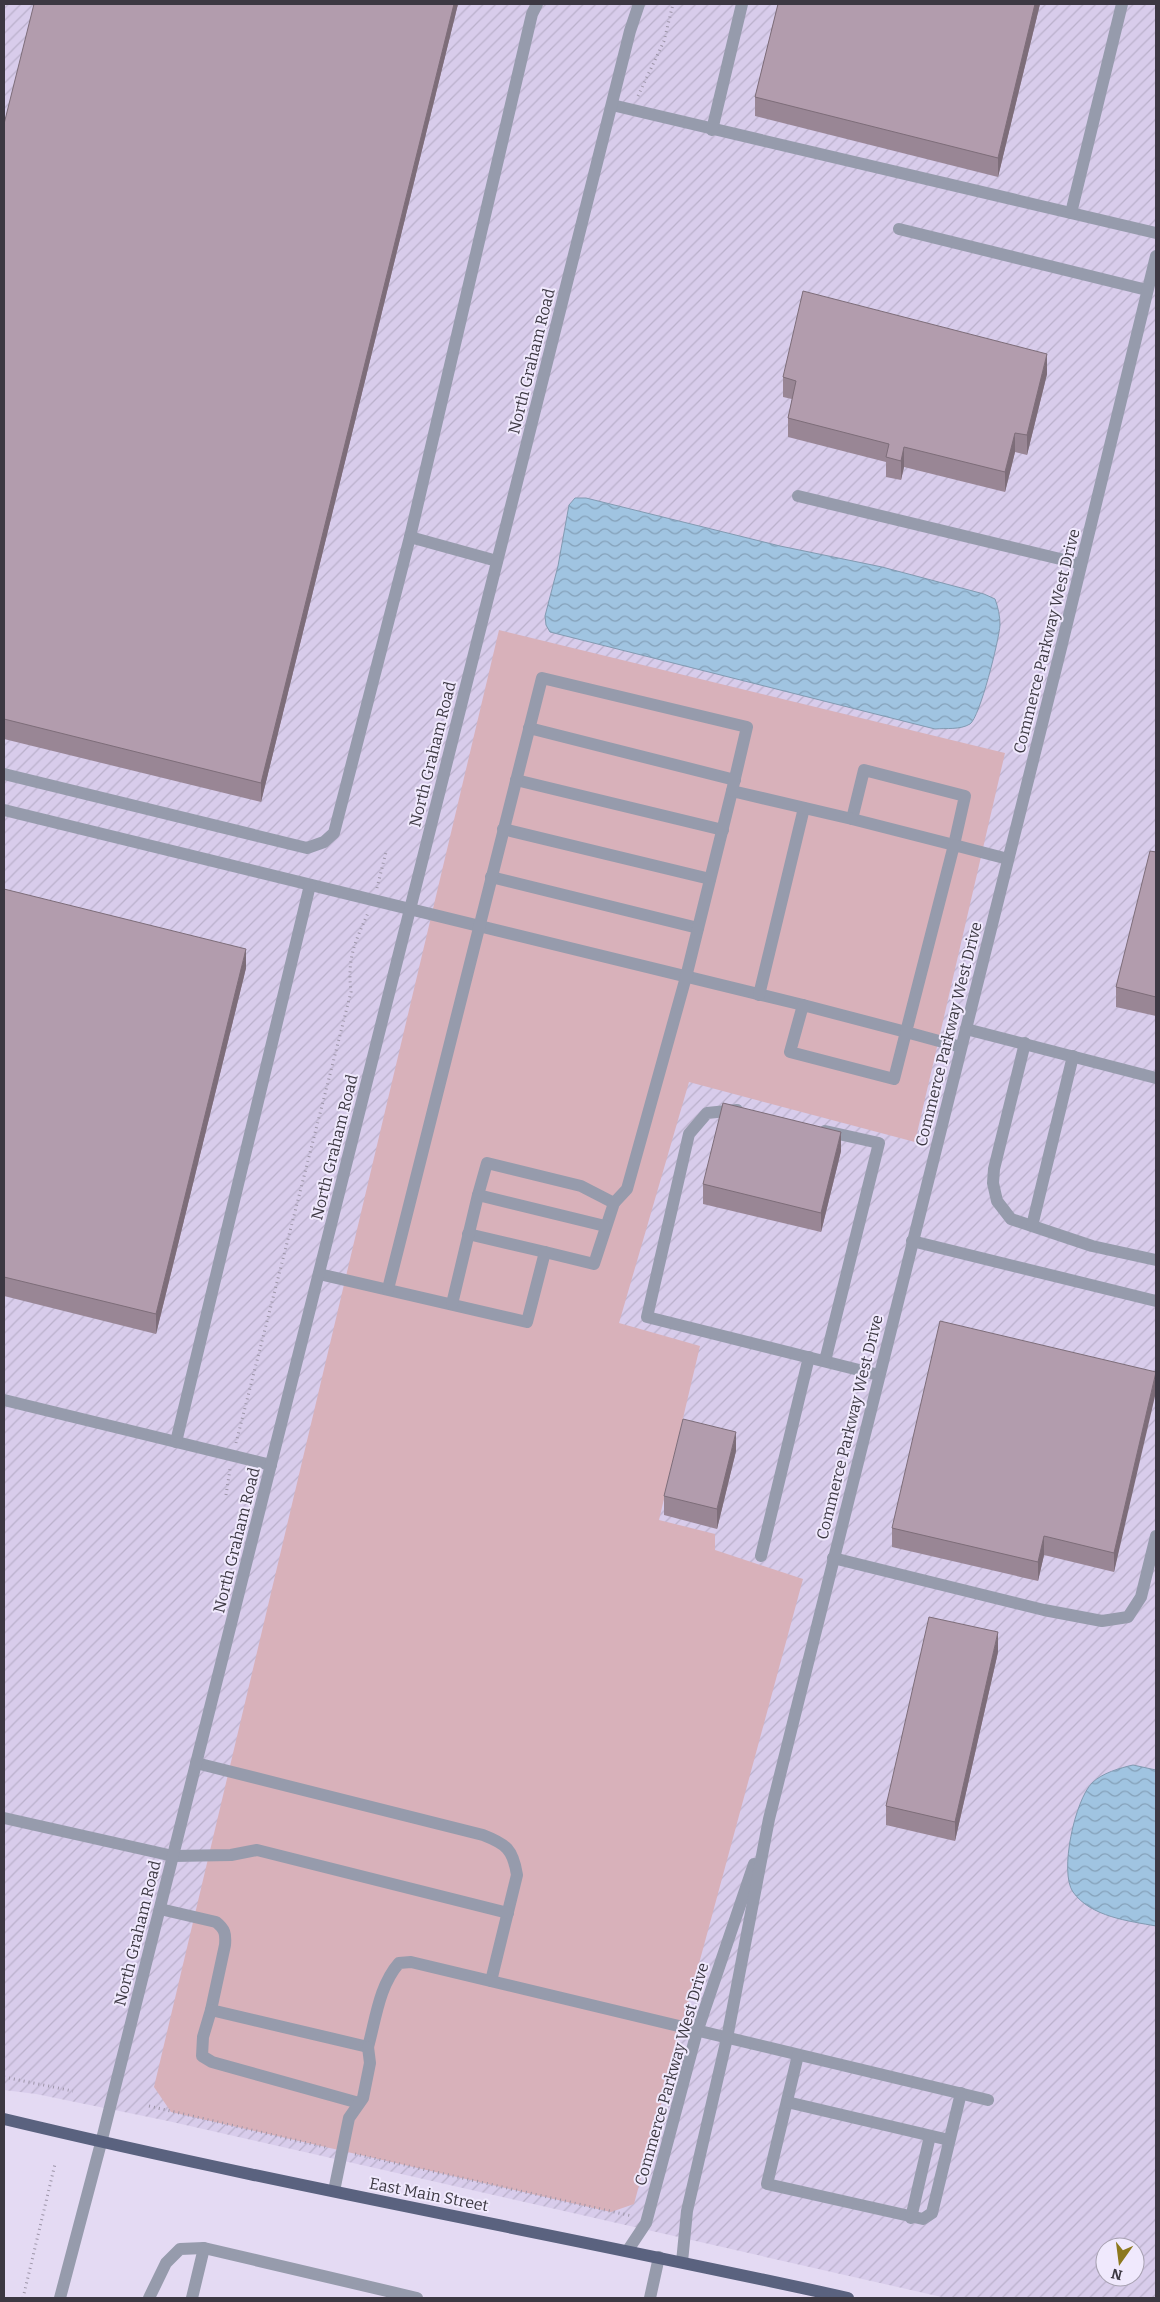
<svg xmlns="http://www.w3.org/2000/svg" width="1160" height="2302" viewBox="0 0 1160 2302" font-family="Bitter,serif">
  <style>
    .industrial { fill: url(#industrial-furrows); fill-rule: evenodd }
    .green { fill: #d8b1ba }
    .water { fill: url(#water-waves); stroke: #829ab1 }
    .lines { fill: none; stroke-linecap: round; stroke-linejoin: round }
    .path { stroke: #9c94a7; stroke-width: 3; stroke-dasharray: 1 4; stroke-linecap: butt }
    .minor { stroke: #969bac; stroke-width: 12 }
    .major { stroke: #5a627f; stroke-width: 12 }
    .wall { fill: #998695 }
    .shaded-wall { fill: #7d6d79 }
    .building { fill: #b29cad; stroke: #7d6d79 }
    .labels { text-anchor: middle; stroke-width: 4; stroke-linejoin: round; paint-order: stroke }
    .street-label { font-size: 16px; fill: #3c3842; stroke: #f0e9fd }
  </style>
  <defs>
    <pattern id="industrial-furrows" width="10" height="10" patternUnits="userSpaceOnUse" patternTransform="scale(1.25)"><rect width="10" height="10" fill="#d8cceb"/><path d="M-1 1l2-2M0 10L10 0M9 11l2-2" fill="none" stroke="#bab0cb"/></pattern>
    <pattern id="water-waves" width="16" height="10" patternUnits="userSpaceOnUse" patternTransform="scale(1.25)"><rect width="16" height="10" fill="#a0c4e1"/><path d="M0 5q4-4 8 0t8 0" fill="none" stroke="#84a0b8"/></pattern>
  </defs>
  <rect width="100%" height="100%" fill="#e4daf3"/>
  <path class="industrial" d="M4,4H1156V2298H946L168,2121L36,2094L4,2090ZM1105,2247H1135V2277H1105Z"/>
  <polygon class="green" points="499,630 1005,753 915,1142 689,1082 619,1323 700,1346 659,1520 715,1534 715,1550 803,1579 634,2204 611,2212 171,2112 154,2087"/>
  <g class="water">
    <path d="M575,498H586L780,546L882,567L984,594L995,599C998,607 1000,616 1000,625C999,640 980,717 970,724C960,730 946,728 935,729L550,632L546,625L545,616L558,566L569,505Z"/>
    <path d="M1133,1765L1156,1770V1926C1129,1921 1091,1917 1073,1892C1059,1872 1075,1800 1092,1783C1102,1773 1120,1768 1133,1765Z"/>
  </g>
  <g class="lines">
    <g class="path">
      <polyline points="638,96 664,41 673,4"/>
      <polyline points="377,888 386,852"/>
      <path d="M236,1443L351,992C347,958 355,942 368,913"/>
      <polyline points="226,1495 230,1469"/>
      <polyline points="4,2077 73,2091"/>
      <polyline points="149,2106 329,2148"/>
      <polyline points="355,2154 632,2216"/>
      <polyline points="23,2298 55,2164"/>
    </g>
    <g class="minor">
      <polyline points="612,105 1156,233"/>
      <polyline points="712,130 742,4"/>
      <polyline points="1071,213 1122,4"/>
      <polyline points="899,229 1147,290"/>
      <polyline points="798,496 1081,564"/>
      <polyline points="410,537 532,14 537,4"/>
      <polyline points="529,728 735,780"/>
      <polygon points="864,770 965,796 954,845 852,819"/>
      <polyline points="4,774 307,848 324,842 334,833 410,537 497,561"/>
      <polyline points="516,780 723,830"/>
      <polyline points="4,810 803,1005"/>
      <polyline points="503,829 710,879"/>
      <polyline points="491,877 698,928"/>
      <polyline points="759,995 804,808"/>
      <polygon points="803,1005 906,1032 894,1079 790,1052"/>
      <polyline points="966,1029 1156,1078"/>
      <polyline points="1025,1043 994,1169 993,1183 997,1201 1011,1219 1092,1246 1156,1260"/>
      <polyline points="961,1047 906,1032 954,845 1008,859"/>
      <polyline points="737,1110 707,1113 689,1134 647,1317 879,1375"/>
      <polyline points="825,1131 879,1143 825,1361"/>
      <polyline points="478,1195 487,1163 581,1186 614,1203"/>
      <polyline points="1032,1226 1073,1056"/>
      <polyline points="468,1234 545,1252"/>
      <polyline points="912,1241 1156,1301"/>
      <polyline points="319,1274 527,1322 545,1252 594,1264 614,1203 627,1189 686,977 732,791 852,819"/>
      <polyline points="388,1289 542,678 747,727 732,791"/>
      <polyline points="452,1304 478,1195 605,1226"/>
      <polyline points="4,1400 271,1465"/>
      <polyline points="176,1442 310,885"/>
      <polyline points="761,1556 809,1357"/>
      <polyline points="833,1558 1044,1610 1102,1621 1128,1617 1141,1597 1156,1536"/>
      <path d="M196,1763L483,1835C506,1844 513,1849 517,1875L491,1981"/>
      <polyline points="4,1818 173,1856 231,1855 257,1850 508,1913"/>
      <path d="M160,1909L216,1922C225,1929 226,1934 225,1945L211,2010L368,2047C376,2018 379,1986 399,1963L411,1962L988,2100"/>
      <polyline points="211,2010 203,2037 202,2056 212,2062 359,2103"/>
      <polyline points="798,2055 767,2184 923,2219 932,2213 961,2093"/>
      <polyline points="787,2102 949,2140"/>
      <polyline points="334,2191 349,2118 363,2098 370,2063 368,2047"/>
      <polyline points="911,2218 930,2136"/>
      <polyline points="628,2250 646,2223 696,2035 754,1864"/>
      <polyline points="682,2262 687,2211 727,2038 769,1819 1062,644 1156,256"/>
      <polyline points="60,2298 101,2143 630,31 639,4"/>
      <polyline points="149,2298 166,2263 180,2249 204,2248 417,2298"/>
      <polyline points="192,2298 204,2248"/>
      <polyline points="650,2298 659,2257"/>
    </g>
    <path class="major" d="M4,2119C284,2186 567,2236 848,2298"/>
  </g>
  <g class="wall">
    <polygon points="458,4 261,802 4,739 4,124"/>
    <polygon points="778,4 1040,4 998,177 755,116 755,97"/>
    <polygon points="1047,374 1027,455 1015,452 1005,492 904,467 901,480 886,477 886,462 788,437 788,418 792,399 783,397 783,377"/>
    <polygon points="1156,852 1156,1016 1116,1007 1116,987"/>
    <polygon points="4,889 246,968 156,1334 4,1296"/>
    <polygon points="841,1151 821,1232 703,1204 703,1184"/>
    <polygon points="1156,1372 1114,1572 1044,1555 1038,1581 892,1547 892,1528"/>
    <polygon points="736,1451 717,1529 664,1515 664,1496"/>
    <polygon points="998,1652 955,1841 886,1825 886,1806"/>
  </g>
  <g class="shaded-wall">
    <polygon points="454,4 458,4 261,802 261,783"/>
    <polygon points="1035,4 1040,4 998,177 998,158"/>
    <polygon points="1047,354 1047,374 1027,455 1027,435"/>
    <polygon points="1015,433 1015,452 1005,492 1005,472"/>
    <polygon points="904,447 904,467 901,480 901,461"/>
    <polygon points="246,949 246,968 156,1334 156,1314"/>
    <polygon points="841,1132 841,1151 821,1232 821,1213"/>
    <polygon points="1156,1372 1156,1392 1114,1572 1114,1553"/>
    <polygon points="736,1432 736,1451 717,1529 717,1509"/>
    <polygon points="1044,1536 1044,1555 1038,1581 1038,1562"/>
    <polygon points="998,1632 998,1652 955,1841 955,1822"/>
  </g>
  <g class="building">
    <polygon points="34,4 454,4 261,783 4,719 4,124"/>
    <polygon points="778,4 1035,4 998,158 755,97"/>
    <polygon points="803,291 1047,354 1027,435 1015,433 1005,472 904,447 901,461 886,457 889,444 788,418 796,381 783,377"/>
    <polygon points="1150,851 1156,852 1156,997 1116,987"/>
    <polygon points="4,889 246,949 156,1314 4,1277"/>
    <polygon points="723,1103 841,1132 821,1213 703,1184"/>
    <polygon points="940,1321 1156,1372 1114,1553 1044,1536 1038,1562 892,1528"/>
    <polygon points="683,1419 736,1432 717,1509 664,1496"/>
    <polygon points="929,1617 998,1632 955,1822 886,1806"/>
  </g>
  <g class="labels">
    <g class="street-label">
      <text transform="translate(531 361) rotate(-76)" y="6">North Graham Road</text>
      <text transform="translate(1046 641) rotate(-76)" y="6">Commerce Parkway West Drive</text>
      <text transform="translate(432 754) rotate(-76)" y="6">North Graham Road</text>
      <text transform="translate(948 1034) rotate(-76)" y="6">Commerce Parkway West Drive</text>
      <text transform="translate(334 1147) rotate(-76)" y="6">North Graham Road</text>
      <text transform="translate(849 1427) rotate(-76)" y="6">Commerce Parkway West Drive</text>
      <text transform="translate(236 1540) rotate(-76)" y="6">North Graham Road</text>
      <text transform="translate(137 1933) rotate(-76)" y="6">North Graham Road</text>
      <text transform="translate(671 2074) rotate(-74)" y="6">Commerce Parkway West Drive</text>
      <text transform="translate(429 2194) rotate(11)" y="6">East Main Street</text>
    </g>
  </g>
  <rect width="1160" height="2302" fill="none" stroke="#3c3842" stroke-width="10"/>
  <g transform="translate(1120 2262) rotate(194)"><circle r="24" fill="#f0e9fd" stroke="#a8a2b2"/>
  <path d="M0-4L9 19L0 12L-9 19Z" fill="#8d781d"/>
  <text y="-8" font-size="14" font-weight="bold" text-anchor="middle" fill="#3c3842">N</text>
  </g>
</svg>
